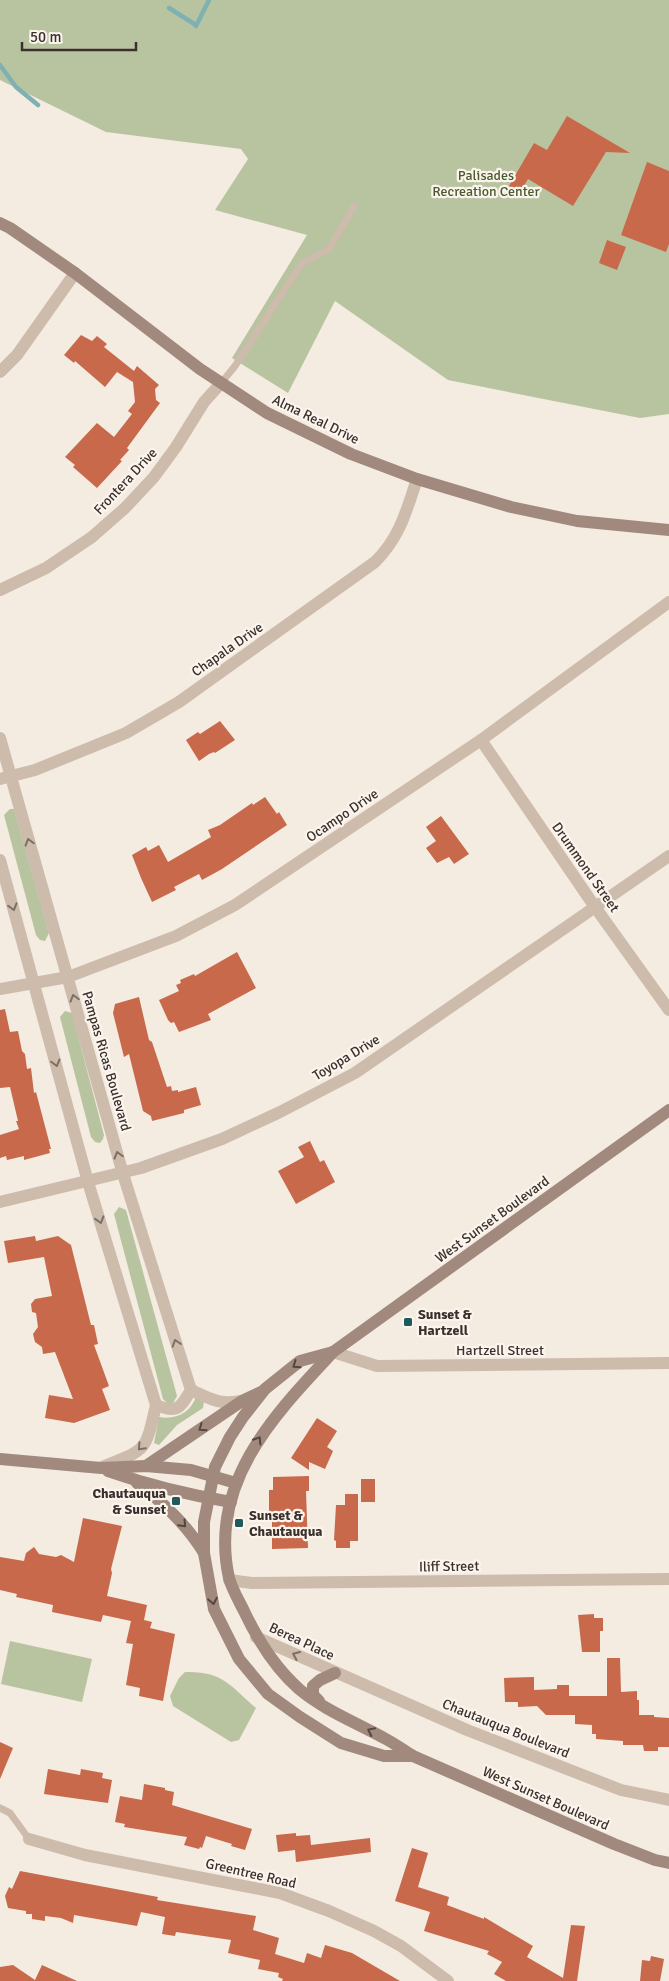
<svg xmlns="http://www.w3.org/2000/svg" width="669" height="1981" viewBox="0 0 669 1981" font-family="Signika,sans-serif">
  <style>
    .green { fill: #b8c4a0 }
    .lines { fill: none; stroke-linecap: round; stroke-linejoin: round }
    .stream { stroke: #7fb0b2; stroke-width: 4.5 }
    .building { fill: #c8694b }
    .lane { stroke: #cdbbac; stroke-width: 7 }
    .street { stroke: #cdbbac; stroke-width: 12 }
    .secondary { stroke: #a18a7d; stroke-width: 12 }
    .oneway { stroke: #7d6f65 }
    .oneway2 { stroke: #544640 }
    .poi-dot { fill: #1f5a5e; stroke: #fbf5ee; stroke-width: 2 }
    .labels { text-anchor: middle; stroke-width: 4.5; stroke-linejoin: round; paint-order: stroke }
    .park-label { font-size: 14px; fill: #4a5a2e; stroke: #fbf5ee }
    .street-label { font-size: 14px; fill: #3b302b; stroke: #fbf5ee }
    .poi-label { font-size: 14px; font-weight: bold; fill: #3b302b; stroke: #fbf5ee; text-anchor: start }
  </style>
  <rect width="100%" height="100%" fill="#f4ebe1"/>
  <g class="green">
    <polygon points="0,0 669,0 669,414 640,418 448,380 335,301 288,393 232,358 307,235 215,210 248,159 241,149 106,132 0,80"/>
    <polygon points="10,809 14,809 49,933 45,941 40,940 36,935 4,815"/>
    <polygon points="65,1011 72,1013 104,1135 103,1139 100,1143 95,1142 91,1137 60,1017"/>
    <polygon points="119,1207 126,1210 177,1396 172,1405 167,1403 163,1399 114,1214"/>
    <path d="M196,1397L204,1401L203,1408L177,1425L159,1445L154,1443L159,1417C176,1420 190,1413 196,1397Z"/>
    <polygon points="10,1641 92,1659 82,1702 1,1684"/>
    <path d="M185,1672C223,1671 229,1685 256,1708L239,1740L231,1742L173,1706L170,1696L179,1678Z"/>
  </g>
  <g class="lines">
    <g class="stream">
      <polyline points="169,8 196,25"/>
      <polyline points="196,26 209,0"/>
      <polyline points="0,65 16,87 38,105"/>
    </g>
  </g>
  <g class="building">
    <polygon points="567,116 630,153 606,152 573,206 528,179 520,193 509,186 534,143 547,150"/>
    <polygon points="647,162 669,171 669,244 666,252 621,235"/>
    <polygon points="607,240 626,247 617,270 599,263"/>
    <polygon points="81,335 92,341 97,336 107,344 104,347 134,371 137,366 159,385 155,389 156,400 160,403 127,448 129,450 120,460 122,461 97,488 73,467 75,465 65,457 97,423 114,437 132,414 128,411 135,402 133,382 117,372 105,387 75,361 74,363 64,355"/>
    <polygon points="220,721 235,740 215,753 214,752 209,754 199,761 186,740 198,732 200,734"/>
    <polygon points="265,797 277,814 279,812 287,825 222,869 202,880 199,874 174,887 176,890 152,902 141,878 132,855 146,847 148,851 159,845 168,862 211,837 208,830 220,825 252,803 253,805"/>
    <polygon points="441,816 469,854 454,864 449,857 437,863 426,848 436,841 426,827"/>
    <polygon points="237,952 256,988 208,1014 211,1020 179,1032 174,1022 171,1023 168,1020 159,1000 179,991 176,985 181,983 180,980 194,974 195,976"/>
    <polygon points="139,997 149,1040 152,1042 167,1087 171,1086 172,1091 178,1090 178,1092 196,1087 201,1105 184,1110 184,1113 152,1121 151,1116 143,1111 129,1054 124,1057 113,1013 115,1004"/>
    <polygon points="5,1009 10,1032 18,1031 22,1051 25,1054 27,1069 31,1068 34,1093 36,1092 51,1149 49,1149 50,1153 24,1160 24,1156 7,1160 6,1156 0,1158 0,1135 19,1129 16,1121 18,1121 10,1087 0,1088 0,1010"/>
    <polygon points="310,1141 320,1162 324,1160 335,1182 296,1204 278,1171 304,1157 298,1147"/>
    <polygon points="35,1236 36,1241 58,1236 71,1245 91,1325 94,1325 98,1344 94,1345 109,1386 102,1389 110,1410 74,1423 45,1418 49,1395 73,1399 55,1352 43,1354 42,1347 35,1342 33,1334 38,1327 36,1313 32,1312 31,1304 35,1299 52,1296 44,1257 8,1263 4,1241"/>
    <polygon points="317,1418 337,1431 327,1447 333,1451 325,1469 309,1462 309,1470 291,1458"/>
    <polygon points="309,1476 309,1491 306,1491 308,1548 272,1549 272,1516 269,1516 269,1490 273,1490 273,1477"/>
    <rect x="361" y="1479" width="14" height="23"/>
    <polygon points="345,1494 358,1494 358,1541 350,1541 350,1548 336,1548 336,1541 334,1540 336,1505 345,1505"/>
    <polygon points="83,1518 122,1526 111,1569 112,1573 107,1596 147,1605 144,1620 152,1622 150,1628 175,1634 163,1701 139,1696 140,1688 126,1685 133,1644 126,1643 131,1621 103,1615 101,1622 52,1612 53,1605 16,1597 17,1594 0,1590 0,1557 24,1561 26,1553 34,1547 39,1554 56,1557 61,1555 74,1562"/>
    <polygon points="594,1614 594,1618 603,1618 603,1631 600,1631 600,1652 582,1652 578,1615"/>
    <polygon points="607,1658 620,1658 621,1692 637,1691 637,1700 639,1700 639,1715 654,1715 654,1717 669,1718 669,1747 658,1747 658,1751 644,1751 643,1745 623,1745 623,1741 596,1739 596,1734 592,1734 592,1725 575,1724 575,1715 546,1715 537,1706 518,1707 518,1702 505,1702 504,1678 534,1677 534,1690 557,1689 557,1685 569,1685 569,1696 607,1696"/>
    <polygon points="0,1742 13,1748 0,1779"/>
    <polygon points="48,1769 80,1775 81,1769 103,1773 102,1778 112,1780 108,1803 44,1794"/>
    <polygon points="144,1784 165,1788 165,1790 174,1792 172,1805 252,1829 245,1850 231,1846 232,1844 206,1836 202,1848 200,1847 199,1849 184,1845 187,1837 124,1827 125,1824 115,1822 120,1796 142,1800"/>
    <polygon points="296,1833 296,1836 310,1835 311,1845 370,1838 371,1852 296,1862 295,1850 278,1852 276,1835"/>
    <polygon points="412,1848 428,1853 418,1887 449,1897 447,1905 484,1919 484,1917 533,1946 527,1957 563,1978 571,1925 585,1926 577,1981 506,1981 494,1974 502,1962 487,1954 489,1951 424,1931 430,1912 395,1901"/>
    <polygon points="20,1871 158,1897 157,1900 256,1916 253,1930 279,1938 275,1954 304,1963 307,1953 321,1958 325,1945 352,1953 400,1981 282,1981 283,1979 278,1977 279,1973 258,1969 260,1960 228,1953 231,1940 176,1932 175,1936 162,1934 165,1917 141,1912 137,1926 74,1915 73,1923 61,1918 45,1916 45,1921 32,1919 32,1914 26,1914 26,1911 8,1908 5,1896 9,1887 12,1889"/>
    <polygon points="651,1956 664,1959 660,1981 640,1981 642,1960 650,1961"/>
    <polygon points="13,1965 35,1980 42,1965 77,1981 0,1981 0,1967"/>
  </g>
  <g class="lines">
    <g class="lane">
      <polyline points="222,382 235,366 302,263 329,249 354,206"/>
      <polyline points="0,1808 10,1813 29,1839"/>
    </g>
    <g class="street">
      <polyline points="0,372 17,355 75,273"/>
      <polyline points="0,590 46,568 92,537 125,508 154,477 176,447 204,402 222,382"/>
      <path d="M0,738L123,1174L191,1390C180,1408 178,1414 156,1405"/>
      <polyline points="481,740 595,907 669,1010"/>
      <path d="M0,779L35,770L126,733L179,702L375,562C400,537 406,512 417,479"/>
      <path d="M0,860L88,1182L156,1405C145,1453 147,1449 102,1467"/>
      <polyline points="0,989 68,977 176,936 235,905 481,740 669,602"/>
      <polyline points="0,1202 141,1168 222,1139 280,1112 355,1073 669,856"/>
      <polyline points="333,1352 377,1366 669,1363"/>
      <path d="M191,1390C210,1399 220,1405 242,1401"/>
      <polyline points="229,1580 252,1583 669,1579"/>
      <polyline points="256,1637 467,1730 621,1790 669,1800"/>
      <polyline points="29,1839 85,1855 280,1893 329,1911 374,1931 401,1946 448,1981"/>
    </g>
    <g class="secondary">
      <polyline points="0,223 10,228 75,273 200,369 267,413 351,454 417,479 511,507 577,521 669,530"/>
      <path d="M669,1110L333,1352C274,1415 208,1483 229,1578C232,1589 238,1599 243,1609C257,1639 274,1667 299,1689C324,1710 355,1722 384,1738C394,1743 403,1750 413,1756L614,1844L655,1860L669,1863"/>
      <polyline points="333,1352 300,1361 265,1389 243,1417 230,1437 215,1467 204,1522 204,1553 214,1609 239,1659 268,1694 300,1717 341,1743 384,1756 413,1756"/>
      <polyline points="0,1459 101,1468 146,1466 191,1470 236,1483"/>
      <polyline points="146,1466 242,1401 261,1392"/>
      <path d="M108,1471C148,1485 189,1495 231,1502"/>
      <path d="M137,1483C164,1503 187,1525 204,1553"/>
      <polyline points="319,1701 313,1695 313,1686 320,1680 335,1673"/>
    </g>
  </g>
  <defs><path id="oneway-chevron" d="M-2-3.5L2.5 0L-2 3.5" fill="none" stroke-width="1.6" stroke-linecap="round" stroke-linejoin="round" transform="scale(1.25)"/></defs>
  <g class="oneway">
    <use href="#oneway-chevron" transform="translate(29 842) rotate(-106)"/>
    <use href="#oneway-chevron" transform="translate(13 907) rotate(74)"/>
    <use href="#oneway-chevron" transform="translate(74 998) rotate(-106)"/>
    <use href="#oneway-chevron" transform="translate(56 1063) rotate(75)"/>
    <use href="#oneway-chevron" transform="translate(118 1155) rotate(-106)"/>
    <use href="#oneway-chevron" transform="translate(100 1220) rotate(73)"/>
    <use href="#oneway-chevron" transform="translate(176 1343) rotate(-108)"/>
    <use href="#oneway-chevron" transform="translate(141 1447) rotate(133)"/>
    <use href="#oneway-chevron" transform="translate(296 1655) rotate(-156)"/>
  </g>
  <g class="oneway2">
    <use href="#oneway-chevron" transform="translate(296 1365) rotate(145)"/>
    <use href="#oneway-chevron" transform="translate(202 1428) rotate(145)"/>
    <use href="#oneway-chevron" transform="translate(258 1440) rotate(-57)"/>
    <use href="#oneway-chevron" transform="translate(183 1524) rotate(47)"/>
    <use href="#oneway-chevron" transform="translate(213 1601) rotate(79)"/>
    <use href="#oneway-chevron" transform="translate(371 1731) rotate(-154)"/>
  </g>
  <g class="poi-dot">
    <rect x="403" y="1317" width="10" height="10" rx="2.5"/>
    <rect x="171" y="1496" width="10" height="10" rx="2.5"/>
    <rect x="234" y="1518" width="10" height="10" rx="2.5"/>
  </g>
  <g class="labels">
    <g class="park-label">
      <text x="486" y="180">Palisades<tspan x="486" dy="16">Recreation Center</tspan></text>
    </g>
    <g class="street-label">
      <text transform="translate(316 419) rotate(26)" y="5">Alma Real Drive</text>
      <text transform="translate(125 481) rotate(-47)" y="5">Frontera Drive</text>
      <text transform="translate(227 649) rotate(-35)" y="5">Chapala Drive</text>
      <text transform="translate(342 815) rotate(-34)" y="5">Ocampo Drive</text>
      <text transform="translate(586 867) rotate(55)" y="5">Drummond Street</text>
      <text transform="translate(346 1057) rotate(-31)" y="5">Toyopa Drive</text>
      <text transform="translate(107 1061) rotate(74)" y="5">Pampas Ricas Boulevard</text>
      <text transform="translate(492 1219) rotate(-36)" y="5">West Sunset Boulevard</text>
      <text x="500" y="1355">Hartzell Street</text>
      <text transform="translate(449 1566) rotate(-1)" y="5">Iliff Street</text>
      <text transform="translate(302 1641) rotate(25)" y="5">Berea Place</text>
      <text transform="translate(506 1728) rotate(22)" y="5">Chautauqua Boulevard</text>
      <text transform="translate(546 1798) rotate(24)" y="5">West Sunset Boulevard</text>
      <text transform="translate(251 1873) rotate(13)" y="5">Greentree Road</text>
    </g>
    <g class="poi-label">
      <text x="418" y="1319">Sunset &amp;<tspan x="418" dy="16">Hartzell</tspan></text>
      <text x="166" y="1498" text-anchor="end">Chautauqua<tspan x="166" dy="16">&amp; Sunset</tspan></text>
      <text x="249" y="1520">Sunset &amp;<tspan x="249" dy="16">Chautauqua</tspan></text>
    </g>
  </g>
  <path d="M22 42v8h114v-8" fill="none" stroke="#3b302b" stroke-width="2.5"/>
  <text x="30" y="42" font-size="15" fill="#3b302b" stroke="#fbf5ee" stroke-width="4" paint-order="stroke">50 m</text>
</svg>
